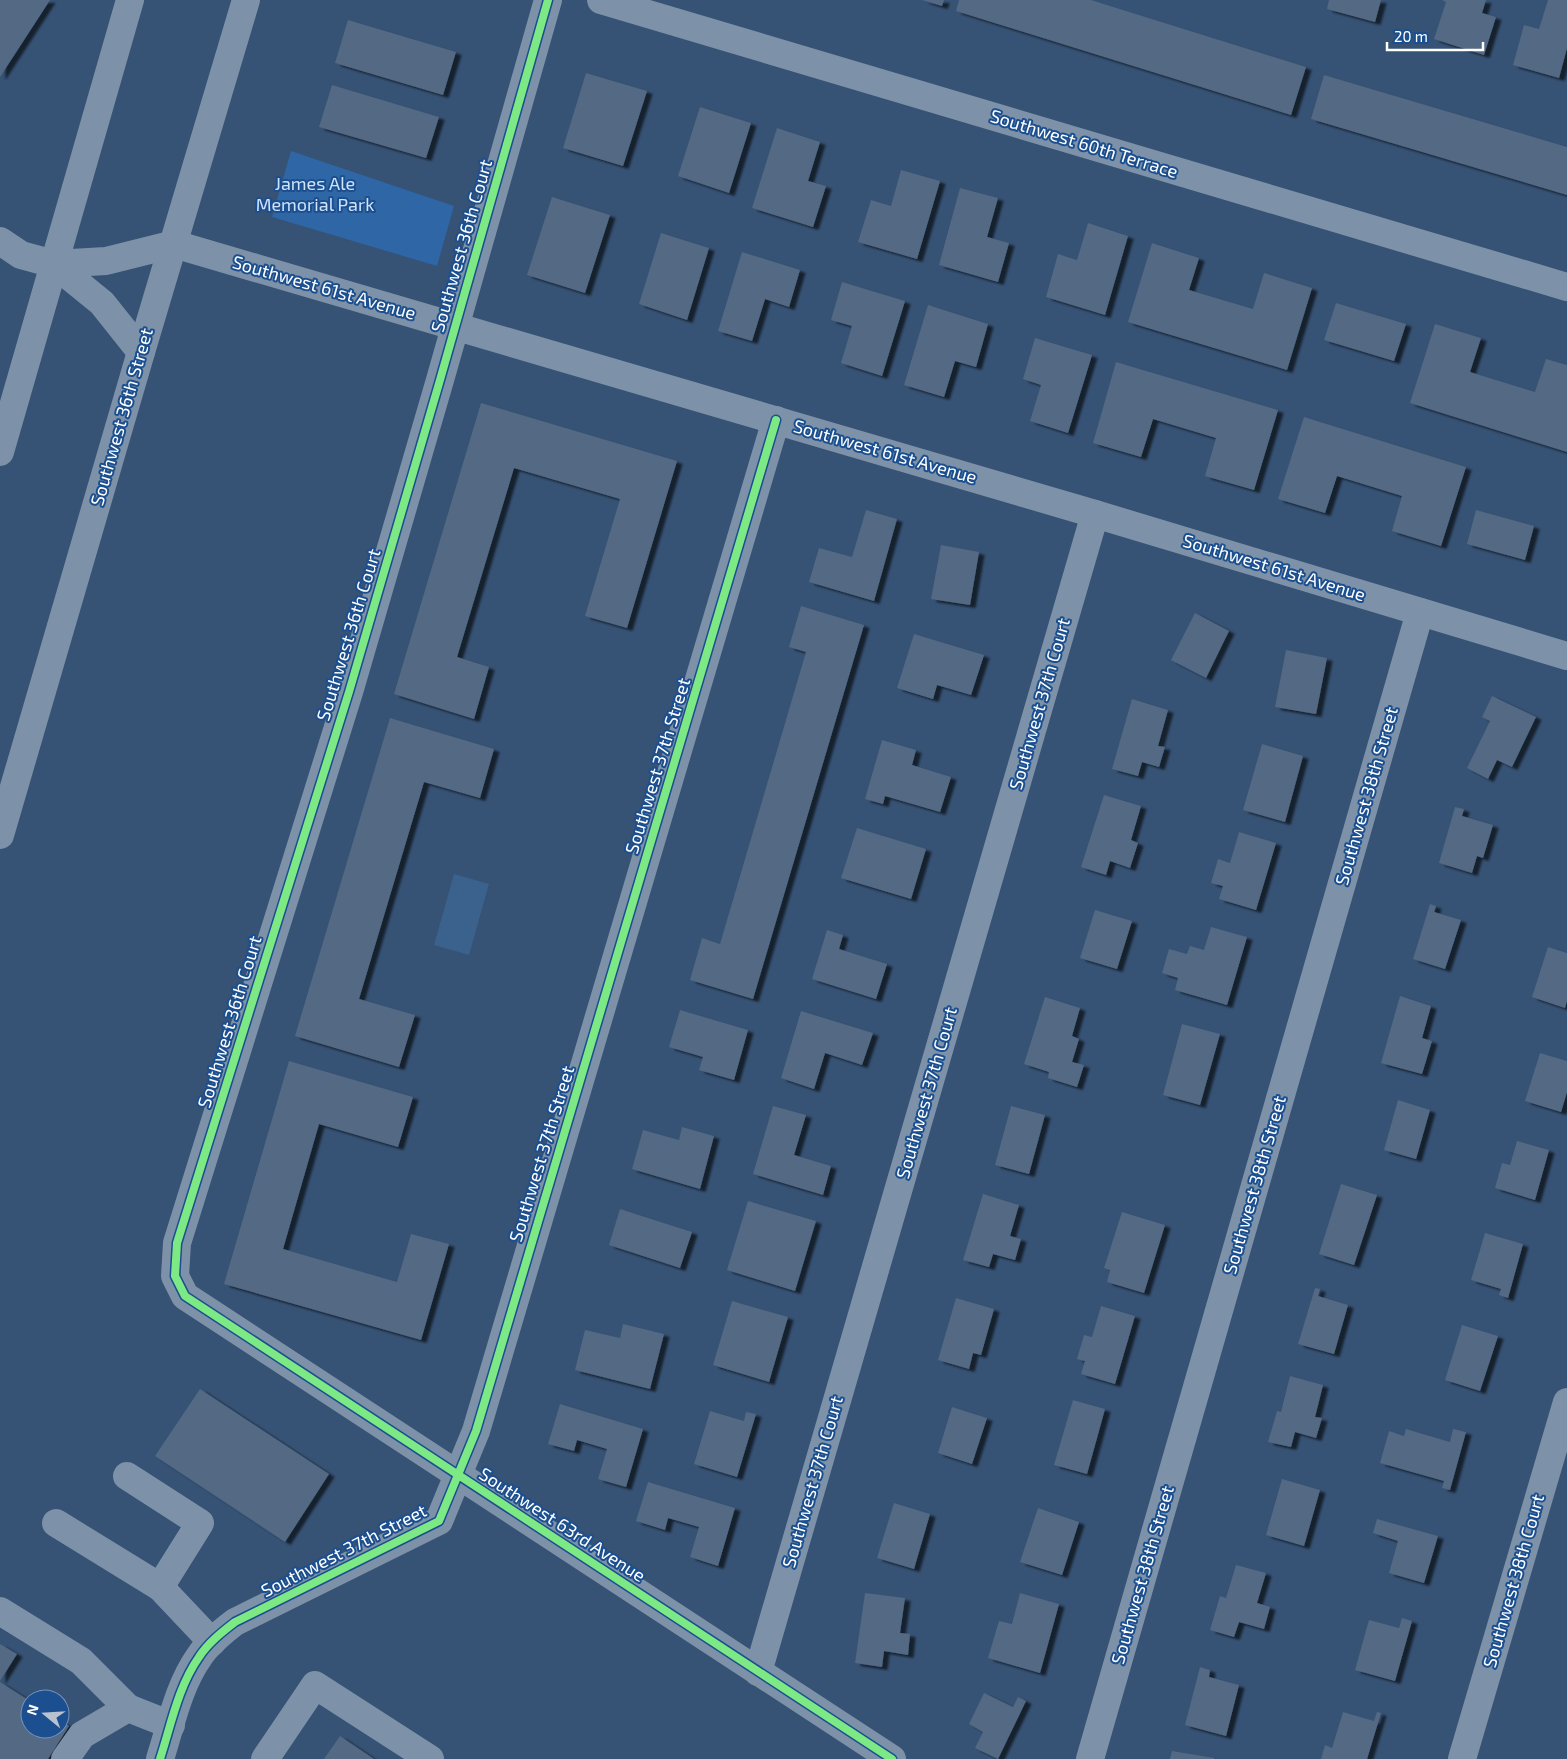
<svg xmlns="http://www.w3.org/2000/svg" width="1567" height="1759" viewBox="0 0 1567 1759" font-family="'Exo 2',sans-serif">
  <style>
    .green { fill: #2f66a5 }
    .water { fill: #3b618d }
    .building { fill: #526984; filter: url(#shadow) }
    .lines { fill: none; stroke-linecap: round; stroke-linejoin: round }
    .minor { stroke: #7d92a8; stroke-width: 28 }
    .cycleway-casing { stroke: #1b4f8f; stroke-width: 11 }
    .cycleway { stroke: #7ce984; stroke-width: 8 }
    .labels { text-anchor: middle; stroke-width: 4; stroke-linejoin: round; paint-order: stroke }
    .street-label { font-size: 18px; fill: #fff; stroke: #1b4f8f }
    .park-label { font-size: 18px; fill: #cfe3fa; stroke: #1b4f8f }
  </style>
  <defs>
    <filter id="shadow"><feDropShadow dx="5.5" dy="3" stdDeviation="1" flood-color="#0009"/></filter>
  </defs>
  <rect width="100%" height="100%" fill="#365274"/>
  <polygon class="green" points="291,151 454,206 437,266 272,217"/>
  <polygon class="water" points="454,874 489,884 469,955 434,945"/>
  <g class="building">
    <polygon points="0,0 50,0 0,77"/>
    <polygon points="922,0 944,0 942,6"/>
    <polygon points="959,0 1091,0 1306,67 1291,115 956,11"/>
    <polygon points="1329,0 1381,0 1375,22 1327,9"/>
    <polygon points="1442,0 1486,0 1482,13 1496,17 1484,55 1434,39 1446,2"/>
    <polygon points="1548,0 1567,0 1567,48 1559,78 1513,65 1524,25 1539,29"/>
    <polygon points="348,20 456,52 443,95 335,63"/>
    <polygon points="586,73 647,91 623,166 563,148"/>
    <polygon points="1324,75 1567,147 1567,195 1311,119"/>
    <polygon points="332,85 439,117 426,158 319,127"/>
    <polygon points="700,107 751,123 729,193 678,176"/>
    <polygon points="777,128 820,142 808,181 826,186 813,227 752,208"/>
    <polygon points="901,170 940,181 917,259 858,242 871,200 891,206"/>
    <polygon points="960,188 998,198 987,237 1009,243 998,282 939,265"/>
    <polygon points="552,197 610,215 585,293 527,275"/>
    <polygon points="1088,223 1128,236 1105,315 1046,297 1058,254 1077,260"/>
    <polygon points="661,233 709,248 687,320 639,304"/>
    <polygon points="1152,243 1199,258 1189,290 1253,309 1264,273 1312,288 1287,370 1128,322"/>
    <polygon points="742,252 800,270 789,307 765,299 752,341 718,331"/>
    <polygon points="842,282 905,301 882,376 841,363 852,326 831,320"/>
    <polygon points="1336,303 1406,324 1394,361 1324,340"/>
    <polygon points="928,305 988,324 976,367 955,361 944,397 904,385"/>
    <polygon points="1435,324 1481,338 1470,372 1535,392 1546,359 1567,365 1567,452 1410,403"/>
    <polygon points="1035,338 1092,355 1068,433 1030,421 1041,385 1023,379"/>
    <polygon points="1116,362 1278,410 1254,490 1205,476 1216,438 1153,419 1141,457 1093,443"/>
    <polygon points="481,403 677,461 627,628 585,616 620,499 514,468 457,657 489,667 474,719 394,694"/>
    <polygon points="1304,417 1466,467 1441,546 1392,531 1402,496 1337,476 1325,513 1278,499"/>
    <polygon points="866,510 897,519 874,601 809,582 819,548 852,557"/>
    <polygon points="1476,510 1534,526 1525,560 1467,544"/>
    <polygon points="941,545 979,552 970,605 931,599"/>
    <polygon points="801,606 864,625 753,999 690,980 702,938 720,944 806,652 789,647"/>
    <polygon points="1195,613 1229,631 1206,678 1171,660"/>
    <polygon points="914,634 984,655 971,695 937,685 933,699 897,688"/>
    <polygon points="1286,650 1327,658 1316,714 1275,707"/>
    <polygon points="1492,696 1536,717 1512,767 1497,760 1488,779 1467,768 1490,721 1482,717"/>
    <polygon points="1132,699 1168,710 1158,746 1165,747 1159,767 1142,762 1138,776 1112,769"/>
    <polygon points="390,718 494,749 480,798 424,782 359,999 415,1015 399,1067 295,1036"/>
    <polygon points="882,740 916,750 912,765 951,777 940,812 885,796 883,804 865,799"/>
    <polygon points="1262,744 1303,756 1285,822 1243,810"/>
    <polygon points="1104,795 1141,806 1131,840 1138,843 1130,868 1110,861 1106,875 1081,867"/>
    <polygon points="1455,807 1464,809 1462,816 1493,825 1483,858 1477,856 1472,873 1439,863"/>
    <polygon points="857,828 926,849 911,899 841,878"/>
    <polygon points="1239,832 1276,843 1256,910 1219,899 1223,886 1211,883 1218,859 1230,863"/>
    <polygon points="1430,904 1436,906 1434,912 1461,920 1445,969 1413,959"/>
    <polygon points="1095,910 1132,921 1117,969 1080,958"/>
    <polygon points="1211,927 1247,937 1227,1005 1175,990 1178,978 1162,973 1169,949 1187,954 1190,946 1204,950"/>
    <polygon points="827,930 843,935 839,949 887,964 876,999 812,979"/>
    <polygon points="1548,947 1567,953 1567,1001 1565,1008 1532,997"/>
    <polygon points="1400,996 1431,1006 1422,1038 1432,1041 1422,1074 1381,1063"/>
    <polygon points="1045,997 1080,1008 1072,1036 1079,1039 1072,1062 1084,1065 1077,1087 1048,1078 1049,1072 1024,1064"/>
    <polygon points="680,1010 748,1030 734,1080 699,1070 703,1057 669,1047"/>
    <polygon points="801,1011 873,1033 862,1065 825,1053 814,1089 781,1078"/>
    <polygon points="1182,1024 1220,1034 1200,1105 1163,1095"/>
    <polygon points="1540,1053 1567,1061 1567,1092 1561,1112 1525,1101"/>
    <polygon points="289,1061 413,1097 398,1147 319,1124 283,1249 397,1282 411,1234 449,1244 421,1340 224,1284"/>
    <polygon points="1398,1100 1430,1110 1416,1159 1384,1150"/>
    <polygon points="773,1106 806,1115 794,1155 831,1166 823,1195 753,1174"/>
    <polygon points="1011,1106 1045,1115 1029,1174 995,1165"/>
    <polygon points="682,1127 714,1136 700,1189 632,1169 643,1130 679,1140"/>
    <polygon points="1517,1141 1549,1150 1535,1200 1495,1188 1502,1163 1510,1165"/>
    <polygon points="1341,1184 1377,1195 1354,1265 1319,1254"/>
    <polygon points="983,1194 1019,1205 1010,1236 1021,1239 1015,1260 993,1254 989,1267 963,1260"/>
    <polygon points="748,1201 816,1221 795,1291 727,1270"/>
    <polygon points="620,1209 692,1232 680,1268 609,1245"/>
    <polygon points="1122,1212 1165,1225 1144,1293 1107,1282 1110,1270 1104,1268"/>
    <polygon points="1485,1233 1523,1244 1508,1298 1499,1295 1501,1289 1471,1280"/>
    <polygon points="1315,1288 1320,1289 1318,1296 1348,1305 1334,1354 1298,1344"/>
    <polygon points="956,1298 994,1309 981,1355 973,1353 969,1369 938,1360"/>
    <polygon points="732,1301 788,1317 769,1382 713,1365"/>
    <polygon points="1101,1306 1135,1316 1115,1384 1081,1374 1085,1361 1077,1359 1084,1335 1092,1337"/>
    <polygon points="623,1324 664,1334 650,1389 575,1370 585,1330 620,1338"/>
    <polygon points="1462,1325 1498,1336 1480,1391 1445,1380"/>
    <polygon points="1290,1376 1323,1385 1315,1417 1322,1418 1316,1438 1295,1432 1291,1447 1268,1442 1277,1411 1281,1412"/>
    <polygon points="200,1389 329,1474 285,1542 155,1456"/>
    <polygon points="1073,1400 1105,1409 1087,1474 1054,1465"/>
    <polygon points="560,1404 643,1429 626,1487 598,1479 607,1449 577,1440 574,1451 548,1444"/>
    <polygon points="952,1407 987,1418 972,1464 938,1453"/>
    <polygon points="710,1411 744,1421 746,1412 756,1414 737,1477 694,1464"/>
    <polygon points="1406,1429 1450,1442 1453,1429 1466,1432 1450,1490 1442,1488 1444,1481 1380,1463 1389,1431 1404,1436"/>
    <polygon points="1282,1479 1320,1490 1304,1546 1266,1535"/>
    <polygon points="648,1482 735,1508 718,1566 690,1557 699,1527 668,1518 665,1530 636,1521"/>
    <polygon points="894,1503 930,1514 914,1569 877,1558"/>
    <polygon points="1038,1508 1079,1522 1062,1575 1020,1562"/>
    <polygon points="1377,1519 1438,1536 1424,1583 1389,1573 1398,1541 1373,1533"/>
    <polygon points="1236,1565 1266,1573 1257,1603 1270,1607 1264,1629 1239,1622 1234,1637 1210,1630 1220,1596 1226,1598"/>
    <polygon points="865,1593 905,1598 900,1633 910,1634 908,1655 884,1651 882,1667 855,1663"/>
    <polygon points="1020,1593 1059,1604 1040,1673 988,1658 999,1621 1012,1624"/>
    <polygon points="1402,1618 1412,1621 1395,1681 1355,1670 1369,1620 1399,1628"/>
    <polygon points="0,1644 17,1654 0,1681"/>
    <polygon points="1200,1667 1210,1670 1209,1677 1239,1685 1226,1736 1185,1725"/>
    <polygon points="0,1682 30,1701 30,1729 60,1729 60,1720 69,1726 48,1759 0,1759"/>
    <polygon points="984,1693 1013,1707 1018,1697 1026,1701 998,1759 975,1748 983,1732 969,1724"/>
    <polygon points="1343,1712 1374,1721 1377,1712 1381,1713 1367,1759 1321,1759 1325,1745 1332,1748"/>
    <polygon points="340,1736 374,1759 324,1759"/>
    <polygon points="1172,1751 1214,1758 1214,1759 1170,1759"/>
  </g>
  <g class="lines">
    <g class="minor">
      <polyline points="548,0 440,380 349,692 177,1243 175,1276 185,1296 892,1759"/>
      <polyline points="601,0 1567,287"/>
      <polyline points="0,241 21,255 54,264 106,261 174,244 1095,514 1567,656"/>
      <polyline points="54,264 102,303 141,352"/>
      <polyline points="0,452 130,0"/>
      <polyline points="0,835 141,352 246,0"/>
      <polyline points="127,1476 200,1523 160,1587"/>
      <polyline points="56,1523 160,1587 212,1642"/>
      <polyline points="0,1611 81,1661 128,1708"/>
      <polyline points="758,1672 1095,514"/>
      <polyline points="65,1759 82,1735 128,1708 171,1725"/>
      <path d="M160,1759C171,1725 178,1687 199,1657C208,1643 222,1632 235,1622L439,1521L476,1431L776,420"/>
      <polyline points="265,1759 315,1685 430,1759"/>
      <polyline points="1090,1759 1420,612"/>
      <polyline points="1462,1759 1567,1402"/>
    </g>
    <g class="cycleway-casing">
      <g id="cycleway">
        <polyline points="548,0 440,380 349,692 177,1243 175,1276 185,1296 892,1759"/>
        <path d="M160,1759C171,1725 178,1687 199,1657C208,1643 222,1632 235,1622L439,1521L476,1431L776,420"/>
      </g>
    </g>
    <use href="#cycleway" class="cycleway"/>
  </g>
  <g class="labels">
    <g class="street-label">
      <text transform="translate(1084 144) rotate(17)" y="6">Southwest 60th Terrace</text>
      <text transform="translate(462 246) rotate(-74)" y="6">Southwest 36th Court</text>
      <text transform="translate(324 288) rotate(16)" y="6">Southwest 61st Avenue</text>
      <text transform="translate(122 417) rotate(-74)" y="6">Southwest 36th Street</text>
      <text transform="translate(885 452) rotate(16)" y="6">Southwest 61st Avenue</text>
      <text transform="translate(1274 568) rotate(17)" y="6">Southwest 61st Avenue</text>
      <text transform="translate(349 635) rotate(-73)" y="6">Southwest 36th Court</text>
      <text transform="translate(1040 704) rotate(-74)" y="6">Southwest 37th Court</text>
      <text transform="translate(658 766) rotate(-73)" y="6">Southwest 37th Street</text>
      <text transform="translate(1367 796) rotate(-74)" y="6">Southwest 38th Street</text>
      <text transform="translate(230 1022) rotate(-73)" y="6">Southwest 36th Court</text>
      <text transform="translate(927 1093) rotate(-74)" y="6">Southwest 37th Court</text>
      <text transform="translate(542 1154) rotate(-73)" y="6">Southwest 37th Street</text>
      <text transform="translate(1255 1185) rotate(-74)" y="6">Southwest 38th Street</text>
      <text transform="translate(813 1482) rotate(-74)" y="6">Southwest 37th Court</text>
      <text transform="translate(562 1525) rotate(33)" y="6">Southwest 63rd Avenue</text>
      <text transform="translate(344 1551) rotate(-27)" y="6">Southwest 37th Street</text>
      <text transform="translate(1143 1575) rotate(-74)" y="6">Southwest 38th Street</text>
      <text transform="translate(1514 1581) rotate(-74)" y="6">Southwest 38th Court</text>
    </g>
    <g class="park-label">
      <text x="315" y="190">James Ale<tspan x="315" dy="21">Memorial Park</tspan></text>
    </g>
  </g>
  <g transform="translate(45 1714) rotate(288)"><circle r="24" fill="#1b4f8f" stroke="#7695bc"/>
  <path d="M0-4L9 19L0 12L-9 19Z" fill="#b9c2ce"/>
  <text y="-8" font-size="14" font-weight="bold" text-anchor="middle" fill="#ffffff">N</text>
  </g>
  <path d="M1387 42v8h96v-8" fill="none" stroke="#ffffff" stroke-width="2.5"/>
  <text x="1394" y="42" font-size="15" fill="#ffffff" stroke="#1b4f8f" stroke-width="4" paint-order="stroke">20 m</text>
</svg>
